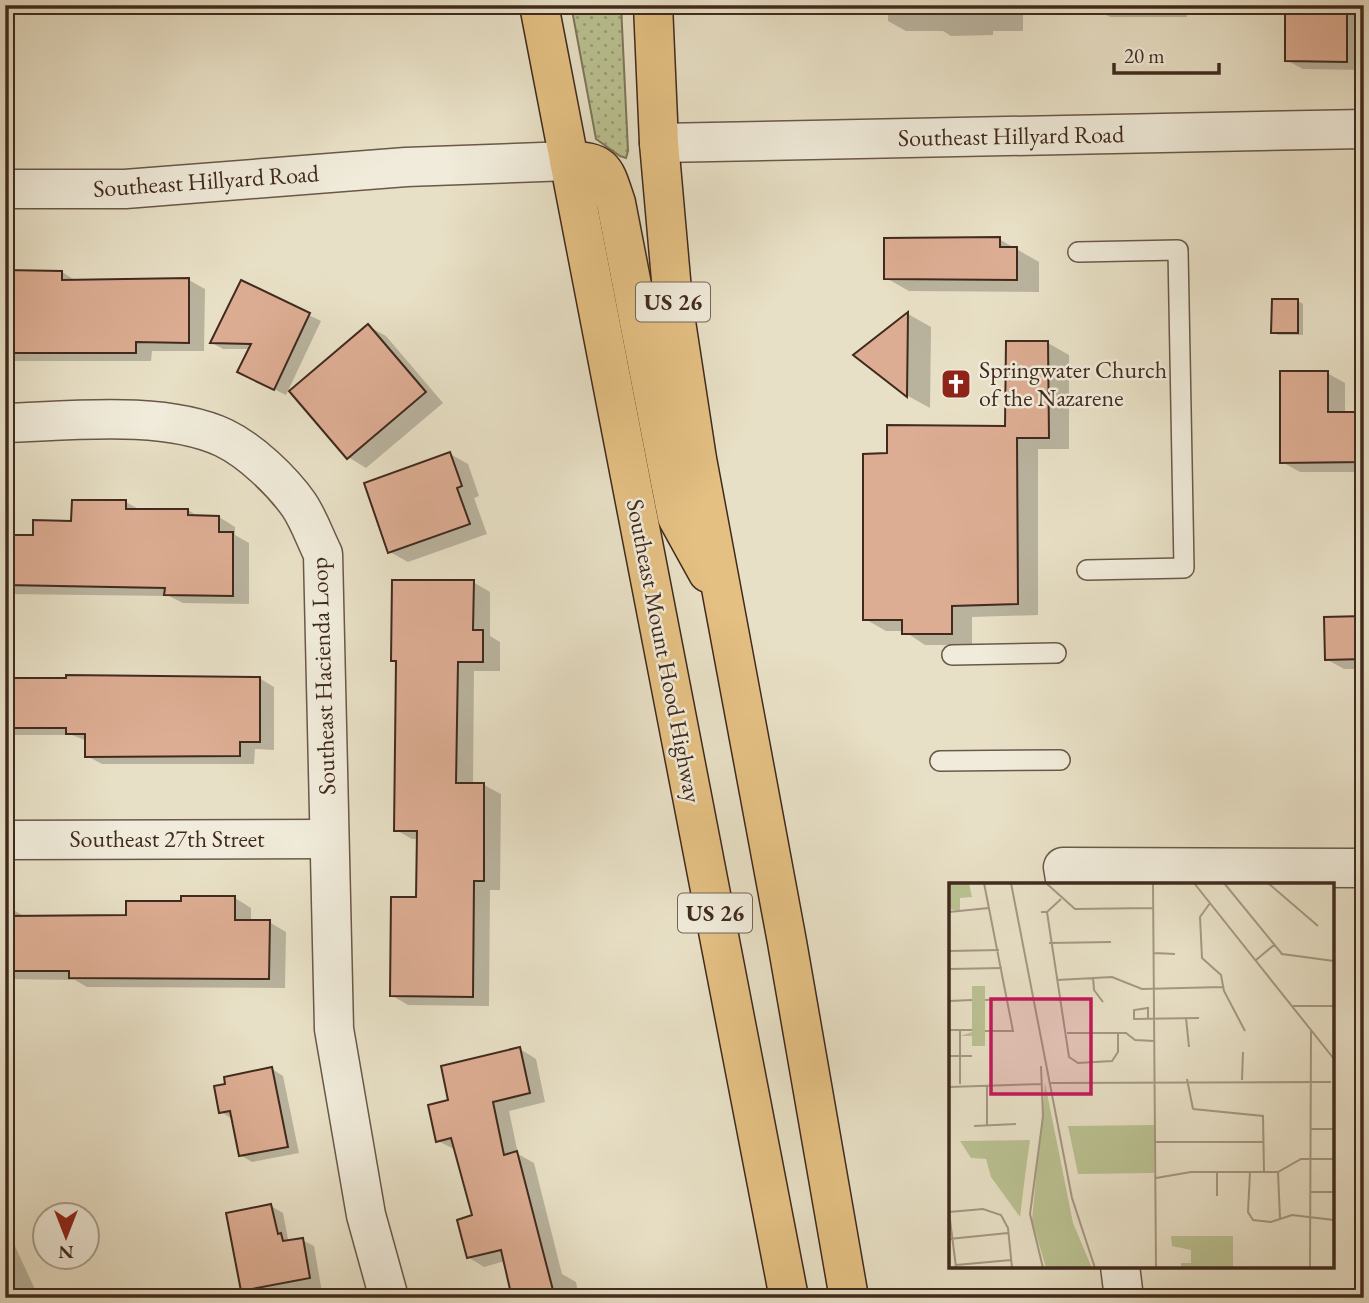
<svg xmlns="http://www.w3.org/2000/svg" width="1369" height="1303" viewBox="0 0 1369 1303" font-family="'EB Garamond',serif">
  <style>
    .grass { fill: url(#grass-dots); stroke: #7d7658; stroke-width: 2 }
    .shadow { fill: #0003 }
    .building { fill: #ddad93; stroke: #402a1e; stroke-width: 2 }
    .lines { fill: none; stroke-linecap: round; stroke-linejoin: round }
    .service-casing { stroke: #6a5848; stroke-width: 22 }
    .minor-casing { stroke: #6a5848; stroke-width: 41 }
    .tertiary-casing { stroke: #6a5848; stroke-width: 41 }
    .trunk-casing { stroke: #402a1e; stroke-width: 41 }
    .service { stroke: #f0ebda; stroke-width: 19 }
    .minor { stroke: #f0ebda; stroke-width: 38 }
    .tertiary { stroke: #f0ebda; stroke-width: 38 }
    .trunk { stroke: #e4c083; stroke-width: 38 }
    .labels { text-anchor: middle; stroke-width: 5; stroke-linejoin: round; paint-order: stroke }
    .shield { fill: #f0ebda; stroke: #756456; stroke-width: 2 }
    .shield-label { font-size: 23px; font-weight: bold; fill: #402a1e }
    .street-label { font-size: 24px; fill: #402a1e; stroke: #f0ebda }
    .poi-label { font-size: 24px; fill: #402a1e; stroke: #f0ebda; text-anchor: start }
    .inset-road { fill: none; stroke: #a59783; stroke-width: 2 }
    .view { fill: #c2185b; fill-opacity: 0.15; stroke: #c2185b; stroke-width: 3.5 }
    .inset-edge { fill: none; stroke: #402a1e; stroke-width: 3.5 }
  </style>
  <defs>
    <pattern id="grass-dots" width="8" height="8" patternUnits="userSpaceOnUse" patternTransform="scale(1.75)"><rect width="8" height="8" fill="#bac192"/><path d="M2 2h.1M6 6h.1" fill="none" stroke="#999d77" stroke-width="1.8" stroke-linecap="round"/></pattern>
  </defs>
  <rect width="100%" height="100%" fill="#e8e0c6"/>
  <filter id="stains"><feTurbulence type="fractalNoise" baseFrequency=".00286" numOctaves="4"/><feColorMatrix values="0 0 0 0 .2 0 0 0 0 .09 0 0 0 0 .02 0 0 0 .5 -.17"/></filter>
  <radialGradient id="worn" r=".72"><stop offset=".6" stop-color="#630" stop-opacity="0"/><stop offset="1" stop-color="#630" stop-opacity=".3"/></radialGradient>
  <polygon class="grass" points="577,5 621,5 628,151 626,158 620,156 596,139 572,10"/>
  <g class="shadow">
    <polygon points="888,5 1023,5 1023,31 993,31 993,35 951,36 943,31 906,31 888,21"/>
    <polygon points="1096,5 1187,5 1187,17 1110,17 1096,9"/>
    <polygon points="1287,5 1363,5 1363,70 1303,69 1286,60"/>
    <polygon points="999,239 1039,262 1039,292 909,291 886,278"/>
    <polygon points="5,272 62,272 78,282 189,280 205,289 204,351 152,351 151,361 5,361"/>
    <polygon points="241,282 321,321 286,395 251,378 250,349 223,349 212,343"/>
    <polygon points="1298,301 1303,304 1303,335 1278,335 1273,332"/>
    <polygon points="908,314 931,327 930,408 908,396 856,355"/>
    <polygon points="368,326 386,336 443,403 366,468 348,457"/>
    <polygon points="1048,343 1069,355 1069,449 1038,449 1038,615 972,617 972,645 925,645 904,631 886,631 865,619 889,455 1007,428"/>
    <polygon points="1327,373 1345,383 1345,414 1364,414 1364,472 1300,472 1282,462"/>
    <polygon points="450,454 468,464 479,496 474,498 487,534 408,562 390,552"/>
    <polygon points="126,502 140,510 188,510 199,517 219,517 235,527 235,535 249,543 249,604 183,603 169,596 5,594 5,536 35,536"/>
    <polygon points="473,582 490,592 490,636 500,642 500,671 474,671 473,785 484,785 501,794 500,890 490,890 489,1006 408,1005 391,995 418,899 419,839 412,839 396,830 398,663 393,660"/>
    <polygon points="1364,618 1364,669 1344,669 1326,659"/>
    <polygon points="259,678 274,687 274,750 255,749 254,764 102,764 87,756 87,741 72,735 14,735 14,766 5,766 5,679"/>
    <polygon points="235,898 251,908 251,922 269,922 286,932 285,988 87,987 75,980 5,979 5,905 22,915 22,918 128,917 182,903"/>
    <polygon points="520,1049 536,1059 545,1102 509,1111 518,1154 534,1163 562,1274 576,1282 579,1298 514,1298 505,1261 484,1267 468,1257 475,1217 456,1150 438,1141 451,1102"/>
    <polygon points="272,1069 283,1076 299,1153 252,1162 240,1155 232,1119 221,1112"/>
    <polygon points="271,1206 283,1213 288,1239 292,1241 302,1240 314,1246 323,1298 263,1298 263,1295 254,1297 242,1290"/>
    <polygon points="5,1229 7,1229 39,1298 5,1298"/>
  </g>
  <g class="building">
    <polygon points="1285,7 1347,7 1347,62 1285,61"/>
    <polygon points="1000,237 1000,247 1017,247 1017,280 884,279 884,238"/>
    <polygon points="5,270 62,271 62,280 189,278 189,343 136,342 136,353 5,353"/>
    <polygon points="241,280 310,313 274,390 237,372 251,344 210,343"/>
    <polygon points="1272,299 1298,299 1298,333 1271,333"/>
    <polygon points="908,312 907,397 853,355"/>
    <polygon points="368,324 426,392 347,459 289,391"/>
    <polygon points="1006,341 1048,341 1049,438 1017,438 1018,604 952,606 952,634 902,634 902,620 863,620 863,454 887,453 887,425 1005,426"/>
    <polygon points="1280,371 1328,371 1328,412 1364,412 1364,462 1280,463"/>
    <polygon points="450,452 462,486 457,488 470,524 388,553 364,483"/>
    <polygon points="72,500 126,500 126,509 188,509 188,515 219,516 219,532 233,532 233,596 164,595 165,588 5,585 5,535 33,535 33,520 71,521"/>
    <polygon points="392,580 474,580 473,630 483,630 483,662 458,662 456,783 484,783 484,881 474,881 473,997 390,996 391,897 416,897 417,831 394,831 396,661 391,661"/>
    <polygon points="1364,616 1364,659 1325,660 1324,617"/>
    <polygon points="66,675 260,677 260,742 240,742 240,756 85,757 85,734 66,734 66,728 5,728 5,678 66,678"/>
    <polygon points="181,896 235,896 235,920 270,920 269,979 69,978 69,971 5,971 5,916 126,915 126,901 181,901"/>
    <polygon points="520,1047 530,1093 493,1102 504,1155 517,1151 555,1298 512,1298 501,1250 467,1258 457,1220 472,1215 451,1138 436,1142 428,1105 448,1100 441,1066"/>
    <polygon points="272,1067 288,1147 239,1156 230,1111 219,1113 214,1086 225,1084 224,1077"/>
    <polygon points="271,1204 278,1234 281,1233 283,1241 303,1238 310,1278 241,1291 226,1213"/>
  </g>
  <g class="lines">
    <g class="service-casing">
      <g id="service">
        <polyline points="1078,252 1178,250 1184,568 1087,570"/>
        <polyline points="952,655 1056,653"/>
        <polyline points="940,761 1060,760"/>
      </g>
    </g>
    <g class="minor-casing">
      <g id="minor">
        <polyline points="659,143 1364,129"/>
        <path d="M5,423C70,421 164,410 224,438C251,451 282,481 299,505C309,520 315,538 323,554L334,1029L366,1215L389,1298"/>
        <polyline points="5,840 328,839"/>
        <polyline points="1066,885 1063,867 1364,868"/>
        <polyline points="1120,1266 1124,1298"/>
      </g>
    </g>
    <g class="tertiary-casing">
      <polyline id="tertiary" points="5,189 125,189 406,167 569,161"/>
    </g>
    <g class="trunk-casing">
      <g id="trunk">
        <polyline points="539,5 789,1298"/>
        <polyline points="653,5 659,143 673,302 697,459 787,942 849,1298"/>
        <path d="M569,161C606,161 605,171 616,203L677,517L708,573"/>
      </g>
    </g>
    <use href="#service" class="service"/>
    <use href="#minor" class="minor"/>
    <use href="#tertiary" class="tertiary"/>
    <use href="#trunk" class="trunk"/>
  </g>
  <defs>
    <g id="church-square" transform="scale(1.575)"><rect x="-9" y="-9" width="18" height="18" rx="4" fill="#8f2418" stroke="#f0ebda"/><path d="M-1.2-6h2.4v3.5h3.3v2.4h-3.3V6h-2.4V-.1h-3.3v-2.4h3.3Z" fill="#fff"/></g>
  </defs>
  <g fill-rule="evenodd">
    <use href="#church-square" x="956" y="384"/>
  </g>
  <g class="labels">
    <g class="shield">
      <rect x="636" y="282.5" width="74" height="39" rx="5"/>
      <rect x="678" y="893.5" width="74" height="39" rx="5"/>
    </g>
    <g class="shield-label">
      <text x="673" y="310">US 26</text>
      <text x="715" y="921">US 26</text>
    </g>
    <g class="street-label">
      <text transform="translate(1011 136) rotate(-1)" y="8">Southeast Hillyard Road</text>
      <text transform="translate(206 181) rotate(-4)" y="8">Southeast Hillyard Road</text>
      <text transform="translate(664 651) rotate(79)" y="8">Southeast Mount Hood Highway</text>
      <text transform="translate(323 676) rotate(-92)" y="8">Southeast Hacienda Loop</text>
      <text x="167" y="847">Southeast 27th Street</text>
    </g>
    <g class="poi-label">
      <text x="979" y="378">Springwater Church<tspan x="979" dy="28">of the Nazarene</tspan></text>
    </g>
  </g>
  <g transform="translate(949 883)">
    <rect width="385" height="385" fill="#e8e0c6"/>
    <path d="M0,0H20L23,14L11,15V28L0,26ZM23,103H36V163H23V153H11L23,149ZM96,200L124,340L143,385H97L83,337ZM81,257L76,293L71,334L42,294L37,276L22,275L11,258Z" fill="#bac192"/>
    <path d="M222,353H284V385H232V380H242V367L223,363Z" fill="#bac192"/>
    <path d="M205,242V290L129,291L119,243Z" fill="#bac192"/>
    <path class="inset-road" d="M35,0L64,148H36M62,0L123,315L146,385M97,0L126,26L204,25M204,0L207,385M245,0L385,176M275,0L333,71L385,78M319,0L369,43M261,20L251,34L253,75L272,92L275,108L296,148M0,29L40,25M92,29H98L112,16M98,29L120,174L129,180L163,178L169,169V150M100,60L162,59M0,68L50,67M205,70L226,71M307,77L325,62M0,86L53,85M144,94L145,107L154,119M108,97L163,94L193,106L274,104M36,117L60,116M0,118L23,117M344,123H385M199,135V125L185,127V136L250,135M237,135L240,164M0,147H23M11,147V201M118,150H177L186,157L206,158M0,173H23M92,183L94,234L81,331L94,385M238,196L244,226M293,197L294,169M101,200L382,199M38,202V243M0,204L93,201M244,226L314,233L315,289M25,243L67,241M362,246H385M207,259H315M301,289L299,329L304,337L322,339L343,332L385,337M329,289L331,336M207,295L242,289H329L352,276H385M362,309H385M268,313V289M0,329L34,326L52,332L59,345L63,385M0,329L7,384M0,356L59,350M7,382L62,377M361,385L362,148"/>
    <path class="view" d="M42,116H142V211H42Z"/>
    <rect width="385" height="385" class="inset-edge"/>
  </g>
  <rect width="1369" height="1303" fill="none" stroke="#e8e0c6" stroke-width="28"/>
  <rect x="7" y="7" width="1355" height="1289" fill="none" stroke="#402a1e" stroke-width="3.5"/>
  <rect x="14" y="14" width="1341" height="1275" fill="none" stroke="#402a1e" stroke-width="2"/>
  <g transform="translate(66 1236) rotate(180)"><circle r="33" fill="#f0ebda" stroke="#aa9e8f" stroke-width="2"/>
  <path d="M0-5L12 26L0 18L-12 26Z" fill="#8f2418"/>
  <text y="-10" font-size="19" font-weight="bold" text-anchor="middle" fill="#402a1e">N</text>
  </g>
  <path d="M1114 63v10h105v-10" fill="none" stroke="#402a1e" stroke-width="3.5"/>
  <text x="1124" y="63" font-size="21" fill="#402a1e" stroke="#f0ebda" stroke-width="5" paint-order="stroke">20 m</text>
  <rect width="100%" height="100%" filter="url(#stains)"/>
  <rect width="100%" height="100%" fill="url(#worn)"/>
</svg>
